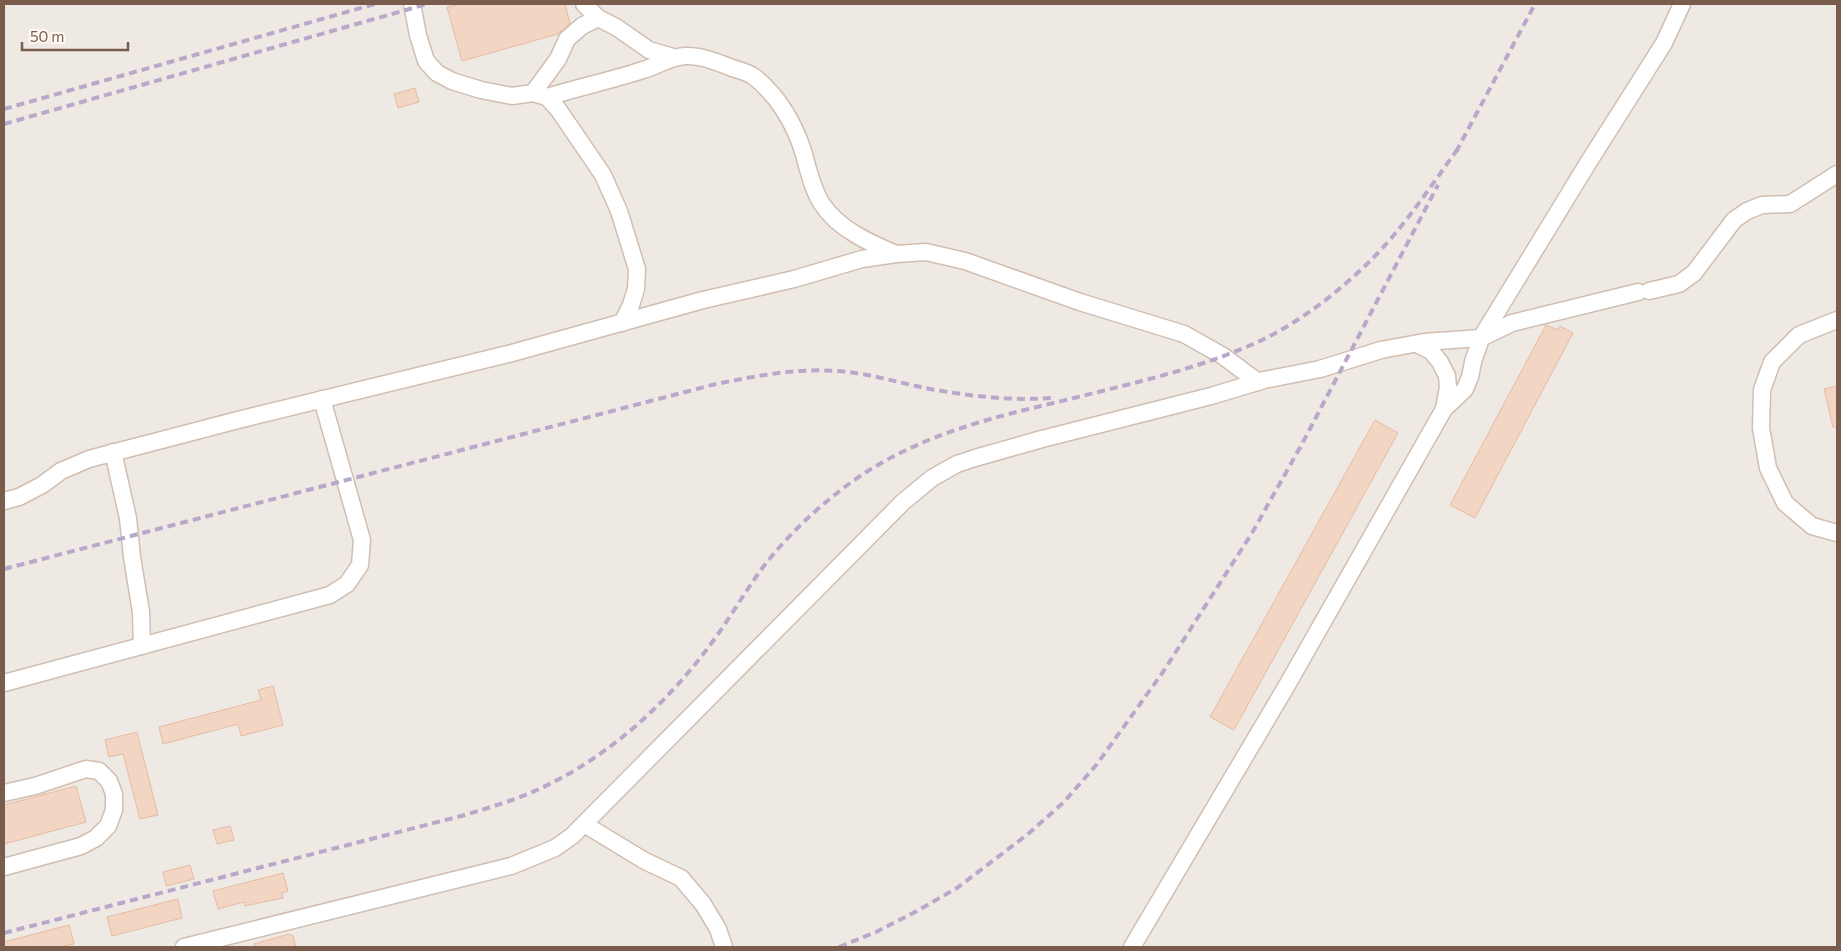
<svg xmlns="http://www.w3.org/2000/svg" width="1841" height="951" viewBox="0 0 1841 951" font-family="Commissioner,sans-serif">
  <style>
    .industrial { fill: #efe9e4 }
    .building { fill: #f3d5c3; stroke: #e6bba3 }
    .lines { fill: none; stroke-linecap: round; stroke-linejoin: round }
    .minor-casing { stroke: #d1beb0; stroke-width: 19 }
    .minor { stroke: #fff; stroke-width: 16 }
    .rail { stroke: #b9a8c9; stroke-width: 4; stroke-dasharray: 8 5; stroke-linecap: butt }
  </style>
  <rect width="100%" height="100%" fill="#fdf6ec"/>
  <rect class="industrial" x="4" y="4" width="1833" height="943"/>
  <g class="building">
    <polygon points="459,4 565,4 570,23 558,34 462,61 447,7"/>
    <polygon points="415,88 419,102 398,108 394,94"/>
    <polygon points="1546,325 1558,330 1560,326 1573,333 1475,518 1450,505"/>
    <polygon points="1837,386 1837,427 1833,427 1824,389"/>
    <polygon points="1375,420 1398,433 1234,730 1210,717"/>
    <polygon points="273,686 283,725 241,736 238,724 163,744 159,727 261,700 258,690"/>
    <polygon points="137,732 158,815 140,819 123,754 109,757 105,740"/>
    <polygon points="76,786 86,822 4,844 4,805"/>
    <polygon points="230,826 234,840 217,844 213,830"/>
    <polygon points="190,865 194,879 166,886 163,872"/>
    <polygon points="283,873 288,891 282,893 283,898 245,906 244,902 218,909 213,891"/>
    <polygon points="178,899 182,918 112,936 107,917"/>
    <polygon points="69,925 74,944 59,947 4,947 4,942"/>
    <polygon points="289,934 293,936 296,947 255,947 254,944"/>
  </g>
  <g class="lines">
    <g class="minor-casing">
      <g id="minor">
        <polyline points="412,4 418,35 426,61 437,73 452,81 481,90 512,96 533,93 547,97 558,109 603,175 619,211 637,269 636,289 631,305 622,323"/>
        <polyline points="584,4 598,18 616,27 649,50 673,57"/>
        <polyline points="533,93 558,59 567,39 582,26 598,18"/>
        <path d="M547,97C580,87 613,80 646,69C659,65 670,57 685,56C700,55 718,62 732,68C739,70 747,72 753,76C777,94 794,123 803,151C808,168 812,189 822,204C838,229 870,243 896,254"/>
        <polyline points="1649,291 1679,284 1694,273 1734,220 1747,211 1762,205 1790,204 1837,174"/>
        <polyline points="1837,320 1799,335 1772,362 1762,390 1761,428 1768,468 1785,503 1812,526 1837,533"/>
        <polyline points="1417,344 1431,351 1440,362 1447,376 1448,387 1444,409"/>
        <polyline points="113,452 128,518 132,557 141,612 142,646"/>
        <polyline points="4,501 19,497 42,485 61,471 89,459 238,420 512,353 703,300 794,279 862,259 896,254 926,252 965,261 1080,302 1184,334 1223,356 1258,382"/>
        <polyline points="4,683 330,595 347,584 360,565 362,540 322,399"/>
        <polyline points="4,793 35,786 86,769 99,771 109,781 114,794 114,810 108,826 96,838 81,846 4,867"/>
        <polyline points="584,824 645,861 681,878 703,904 718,929 724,947"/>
        <polyline points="184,947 511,866 555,848 572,836 903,502 932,478 957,464 975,458 1042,439 1211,396 1264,380 1320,369 1381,350 1424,342 1481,338 1512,323 1638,292"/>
        <polyline points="1132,947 1286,687 1444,409 1465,389 1470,377 1473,362 1481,338 1588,163 1664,43 1682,4"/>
      </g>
    </g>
    <use href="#minor" class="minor"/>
    <g class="rail">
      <polyline points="4,109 375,4"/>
      <polyline points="4,124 427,4"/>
      <polyline points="1456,152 1535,4"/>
      <path d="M4,569L716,384C756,376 796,368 837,371C869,373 899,383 930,389C970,396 1011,401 1051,398"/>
      <path d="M4,933L465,815C487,808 509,802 530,793C606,761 671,701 718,634C735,610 749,585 767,562C791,532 821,504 853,481C918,435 990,418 1066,400C1133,383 1200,369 1262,340C1303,320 1341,290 1372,259C1406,225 1432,184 1460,146"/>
      <polyline points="839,947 876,932 917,911 957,888 1028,834 1064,802 1097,764 1163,672 1252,533 1302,444 1438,185"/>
    </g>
  </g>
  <rect width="1841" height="951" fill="none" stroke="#7a5c4d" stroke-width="10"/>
  <path d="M22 42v8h106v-8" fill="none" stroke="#7a5c4d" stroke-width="2.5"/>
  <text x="30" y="42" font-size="15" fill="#7a5c4d" stroke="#fffaf3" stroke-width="4" paint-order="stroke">50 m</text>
</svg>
